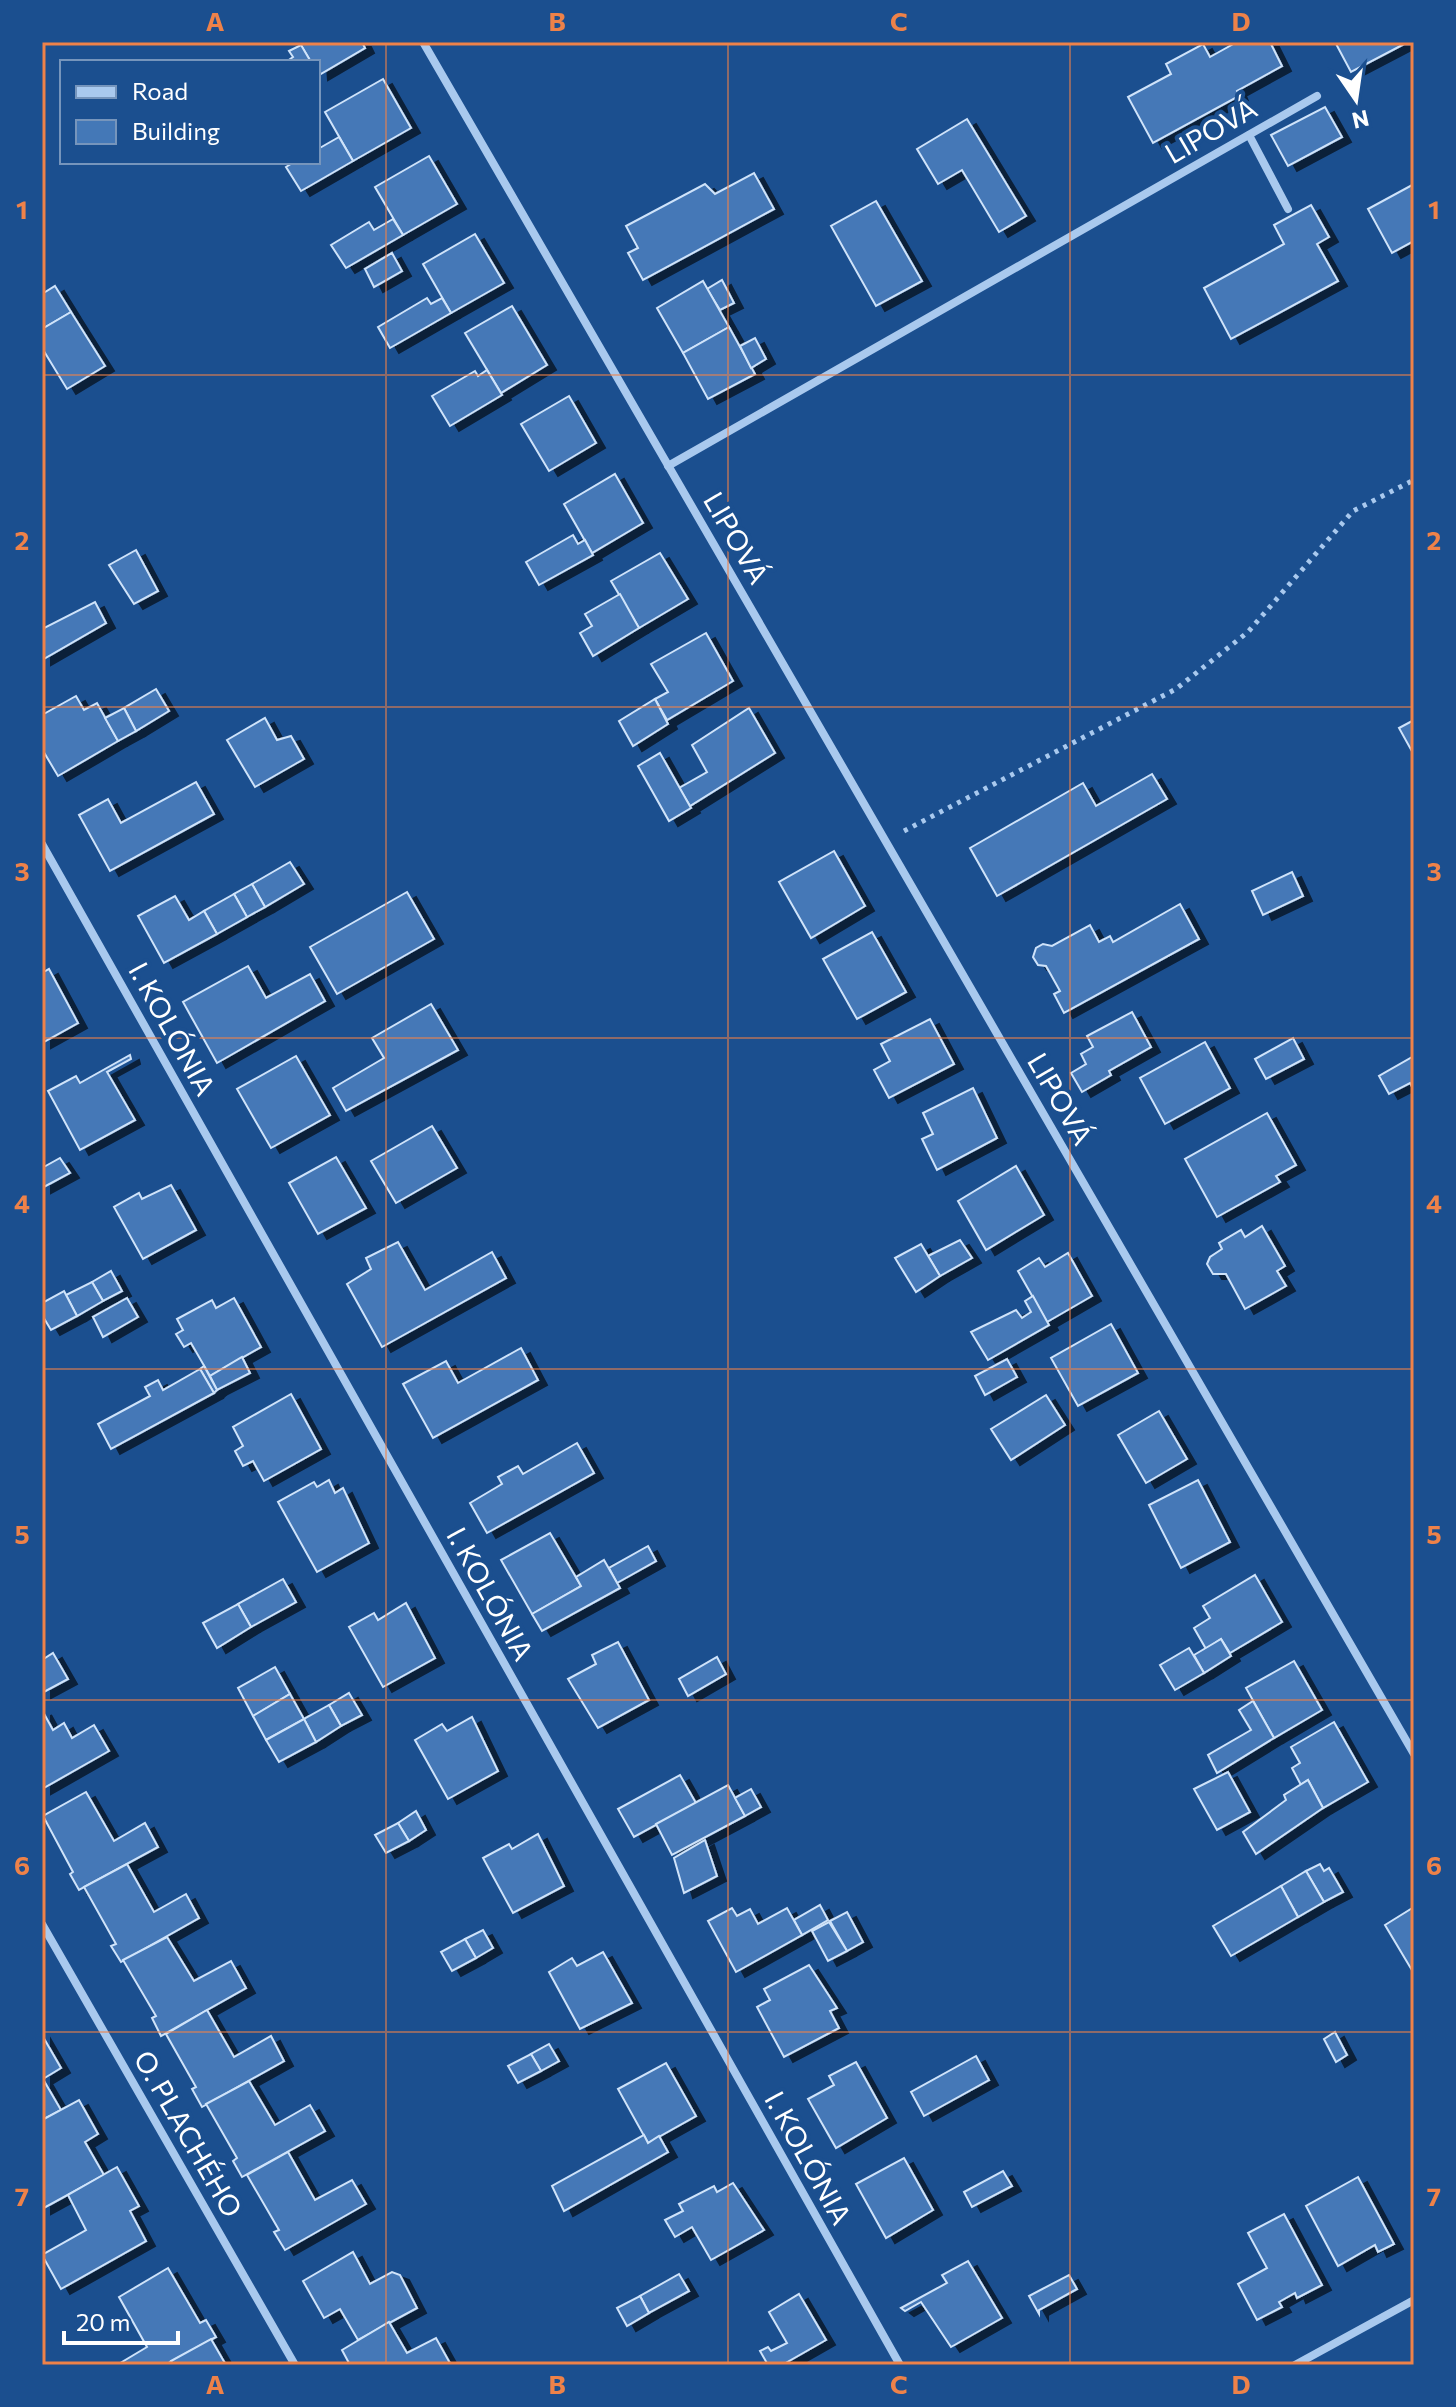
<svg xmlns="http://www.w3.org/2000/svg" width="1456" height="2407" viewBox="0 0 1456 2407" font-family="Commissioner,sans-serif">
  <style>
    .building { fill: #4478b7; stroke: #cfe3fa; stroke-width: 2; filter: url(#shadow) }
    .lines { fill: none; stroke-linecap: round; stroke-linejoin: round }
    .path { stroke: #a9c9ee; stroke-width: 5; stroke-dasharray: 4 6; stroke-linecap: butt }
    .minor { stroke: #a9c9ee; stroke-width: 8 }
    .grid { fill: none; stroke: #ee8249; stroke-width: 2; stroke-opacity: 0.55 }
    .labels { text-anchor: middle; stroke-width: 8; stroke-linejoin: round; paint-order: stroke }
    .street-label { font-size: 28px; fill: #fff; stroke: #1b4f8f }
    .neatline { fill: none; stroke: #ee8249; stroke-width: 3 }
    .grid-label { font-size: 26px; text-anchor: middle; font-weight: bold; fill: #ee8249 }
  </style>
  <defs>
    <filter id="shadow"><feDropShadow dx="9" dy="5" stdDeviation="0" flood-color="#0009"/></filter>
  </defs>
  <rect width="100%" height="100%" fill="#1b4f8f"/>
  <g class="building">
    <polygon points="299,42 362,42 365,48 319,75 318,62 311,62"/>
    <polygon points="1237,42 1270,42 1282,66 1237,91 1239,96 1153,143 1128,97 1171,74 1166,64 1203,44 1210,57"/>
    <polygon points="1335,42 1408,42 1351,72"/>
    <polygon points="301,45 311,62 286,62 293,57 289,51"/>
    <polygon points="383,79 411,128 353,161 325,112"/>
    <polygon points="1325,107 1342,137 1288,166 1271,135"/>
    <polygon points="967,119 1026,216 999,232 962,170 938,184 917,149"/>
    <polygon points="339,137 353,161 301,191 286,167 294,162 318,162 318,149"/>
    <polygon points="429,156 457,204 403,235 375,187"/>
    <polygon points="754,173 774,209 643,280 628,253 638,248 626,226 705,184 715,194"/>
    <polygon points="1414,184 1414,241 1392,253 1368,209"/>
    <polygon points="876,201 922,281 876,306 831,226"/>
    <polygon points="1311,205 1329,237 1317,244 1338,281 1231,339 1204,288 1284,244 1274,225"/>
    <polygon points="393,219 403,235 346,268 331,245 369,222 374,230"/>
    <polygon points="475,234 504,283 451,313 423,264"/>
    <polygon points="392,253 402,271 374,287 365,269"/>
    <polygon points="722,280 734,303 720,310 707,289"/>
    <polygon points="703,281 729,327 683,353 657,308"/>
    <polygon points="55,286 71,312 42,329 42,294"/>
    <polygon points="427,298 431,304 442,298 451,313 390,348 378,327"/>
    <polygon points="512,306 547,365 501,393 465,333"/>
    <polygon points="71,312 105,366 67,389 42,348 42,329"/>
    <polygon points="729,327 755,374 708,399 683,353"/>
    <polygon points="755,338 766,359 751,368 740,346"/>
    <polygon points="487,370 502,395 450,426 432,396 475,371 478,376"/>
    <polygon points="569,396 596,443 549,471 521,424"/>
    <polygon points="615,474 643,523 592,553 564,504"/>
    <polygon points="573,535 578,544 585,540 593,555 539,585 526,562"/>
    <polygon points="136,550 158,591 134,604 109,565"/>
    <polygon points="660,553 688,599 639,628 611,581"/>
    <polygon points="620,594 639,628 593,656 580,633 592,626 585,614"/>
    <polygon points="95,602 106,623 42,660 42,629"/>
    <polygon points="706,633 733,681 667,720 655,699 668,692 651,664"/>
    <polygon points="156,689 169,711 136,731 124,708"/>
    <polygon points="76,696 84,710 97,703 118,741 58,776 42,749 42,715"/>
    <polygon points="655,699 668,724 633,746 619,721"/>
    <polygon points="124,708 136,731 118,741 105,718"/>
    <polygon points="749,708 775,753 690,806 679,788 707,772 692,745"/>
    <polygon points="265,718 277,740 291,736 304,759 255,787 227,740"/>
    <polygon points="1414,720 1414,755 1399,728"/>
    <polygon points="660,753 691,808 669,821 638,766"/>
    <polygon points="1152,774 1167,799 997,896 970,848 1083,783 1096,806"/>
    <polygon points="196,782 214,814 110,871 79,815 108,799 121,823"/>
    <polygon points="834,851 865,906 811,938 779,882"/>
    <polygon points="290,862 304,884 265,907 252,884"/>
    <polygon points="1292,872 1303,896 1263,915 1252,891"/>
    <polygon points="252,884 265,907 247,917 234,894"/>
    <polygon points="407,892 434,939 337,994 310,947"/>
    <polygon points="234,894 247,917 217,934 204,911"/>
    <polygon points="175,896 189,920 204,911 217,934 164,963 138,916"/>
    <polygon points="1180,904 1199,939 1064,1013 1054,994 1060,991 1046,966 1038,965 1033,957 1036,948 1043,944 1052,946 1090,925 1099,942 1110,936 1113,942"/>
    <polygon points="872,932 906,992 857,1019 823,959"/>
    <polygon points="248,966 266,998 310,974 325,1001 217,1063 183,1002"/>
    <polygon points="49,969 78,1023 42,1043 42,973"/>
    <polygon points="431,1004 458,1050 346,1111 333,1088 384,1058 372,1038"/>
    <polygon points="1132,1012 1151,1047 1109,1071 1111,1075 1082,1092 1071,1073 1086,1064 1081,1054 1093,1047 1087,1036"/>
    <polygon points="930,1019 954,1064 889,1098 874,1070 890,1061 881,1044"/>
    <polygon points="1293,1038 1304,1059 1266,1079 1255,1059"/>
    <polygon points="1205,1042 1230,1088 1165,1124 1140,1078"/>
    <polygon points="130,1055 131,1059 107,1072 135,1120 80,1150 48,1091 76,1076 80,1083"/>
    <polygon points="296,1056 330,1115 271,1148 237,1089"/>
    <polygon points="1414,1056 1414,1090 1410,1083 1389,1094 1379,1076"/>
    <polygon points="973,1088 997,1138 937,1170 922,1139 933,1134 923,1113"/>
    <polygon points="1267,1113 1296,1165 1276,1176 1280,1182 1217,1217 1185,1159"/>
    <polygon points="432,1126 457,1168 396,1203 371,1161"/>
    <polygon points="336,1157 366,1208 318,1234 289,1183"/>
    <polygon points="60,1158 70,1173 42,1188 42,1168"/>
    <polygon points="1016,1166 1044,1215 986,1250 958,1201"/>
    <polygon points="171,1185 196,1230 143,1259 114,1207 139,1193 142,1199"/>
    <polygon points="1262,1226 1285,1266 1277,1271 1286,1286 1245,1309 1226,1274 1213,1274 1207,1264 1210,1257 1222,1249 1219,1243 1241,1230 1245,1237"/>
    <polygon points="960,1240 972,1258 940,1276 928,1256"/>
    <polygon points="398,1242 425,1290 492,1252 506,1278 382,1347 347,1284 371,1269 366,1258"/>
    <polygon points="921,1244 940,1276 916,1292 895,1258"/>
    <polygon points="1068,1253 1092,1296 1047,1322 1018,1271 1039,1258 1045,1267"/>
    <polygon points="111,1271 122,1291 103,1301 92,1282"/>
    <polygon points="92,1282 103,1301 77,1316 66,1295"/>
    <polygon points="64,1291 77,1316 51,1330 42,1315 42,1303"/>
    <polygon points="1033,1296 1049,1325 988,1360 971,1332 1016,1310 1022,1318 1031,1312 1025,1301"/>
    <polygon points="127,1298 138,1317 103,1337 93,1317"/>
    <polygon points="234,1298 261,1347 210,1376 191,1343 184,1347 176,1334 183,1330 177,1319 212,1300 216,1308"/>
    <polygon points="1111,1324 1138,1373 1078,1406 1051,1358"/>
    <polygon points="521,1348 538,1380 433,1438 403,1384 446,1361 458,1383"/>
    <polygon points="242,1357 250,1373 217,1390 210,1376"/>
    <polygon points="1007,1359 1017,1377 985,1395 975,1376"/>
    <polygon points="204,1366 217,1390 214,1393 200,1369"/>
    <polygon points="200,1369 214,1393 111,1449 98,1424 150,1396 145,1387 158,1380 163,1390"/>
    <polygon points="291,1394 321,1449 264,1481 253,1461 243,1466 235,1451 243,1446 233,1427"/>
    <polygon points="1046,1395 1065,1425 1011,1460 991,1429"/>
    <polygon points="1159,1411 1187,1459 1146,1483 1118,1435"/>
    <polygon points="577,1443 594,1473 487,1533 470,1503 502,1484 498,1477 518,1466 523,1474"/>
    <polygon points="329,1480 335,1493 343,1488 369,1543 317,1572 278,1502 314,1482 317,1487"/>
    <polygon points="1198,1480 1230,1542 1181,1568 1149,1505"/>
    <polygon points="550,1533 581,1586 532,1614 501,1560"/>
    <polygon points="648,1546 656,1561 617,1583 609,1568"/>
    <polygon points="604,1560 620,1588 542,1631 532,1614 581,1586 576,1577"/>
    <polygon points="1255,1575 1282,1622 1230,1653 1221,1639 1206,1649 1194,1628 1210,1618 1203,1606"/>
    <polygon points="283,1579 296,1602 251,1627 238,1604"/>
    <polygon points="406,1603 435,1658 383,1687 349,1627 374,1613 378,1620"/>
    <polygon points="238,1604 251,1627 217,1648 203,1623"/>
    <polygon points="1221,1639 1231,1656 1204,1673 1194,1655"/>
    <polygon points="618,1642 649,1700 598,1728 568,1679 596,1664 592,1655"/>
    <polygon points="1189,1648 1204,1673 1175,1690 1160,1665"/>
    <polygon points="53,1653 68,1679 42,1693 42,1660"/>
    <polygon points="717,1657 726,1674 688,1696 679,1679"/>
    <polygon points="1294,1661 1322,1710 1274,1738 1246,1688"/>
    <polygon points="275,1667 290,1694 253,1716 238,1688"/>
    <polygon points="349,1693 362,1715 341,1726 329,1705"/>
    <polygon points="290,1694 304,1719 266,1740 253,1716"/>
    <polygon points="1253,1701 1274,1738 1217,1773 1208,1755 1251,1730 1239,1710"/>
    <polygon points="329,1705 341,1726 316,1742 304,1719"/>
    <polygon points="42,1710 53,1730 64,1723 72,1738 94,1725 109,1751 42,1789"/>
    <polygon points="472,1717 498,1771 448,1799 415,1740 442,1724 447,1731"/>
    <polygon points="304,1719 316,1742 279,1762 266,1740"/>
    <polygon points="1334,1722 1368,1782 1323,1808 1308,1780 1301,1785 1292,1768 1300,1763 1291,1747"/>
    <polygon points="1228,1772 1250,1812 1217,1830 1194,1789"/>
    <polygon points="680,1775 696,1803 634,1837 618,1809"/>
    <polygon points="1308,1780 1323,1808 1256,1854 1243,1832 1286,1800 1284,1795"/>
    <polygon points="728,1785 745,1816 672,1855 656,1824"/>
    <polygon points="751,1789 761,1807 745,1816 735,1798"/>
    <polygon points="86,1792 114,1841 145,1823 158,1847 79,1890 70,1874 73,1872 43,1816"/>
    <polygon points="416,1811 426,1830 409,1841 398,1823"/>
    <polygon points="398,1823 409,1841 386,1853 375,1835"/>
    <polygon points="538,1834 564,1886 513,1913 483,1858 509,1844 512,1849"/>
    <polygon points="705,1840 717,1876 684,1893 674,1858"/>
    <polygon points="127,1864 154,1912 186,1894 199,1918 121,1962 111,1946 116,1944 84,1887"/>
    <polygon points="1320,1864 1324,1871 1329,1868 1343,1892 1324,1902 1306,1871"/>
    <polygon points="1306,1871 1324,1902 1298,1917 1281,1886"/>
    <polygon points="1281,1886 1298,1917 1231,1956 1213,1926"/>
    <polygon points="820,1905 828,1920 802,1935 794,1920"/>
    <polygon points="1414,1907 1414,1971 1413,1972 1385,1925"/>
    <polygon points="732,1908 737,1916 750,1909 758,1924 787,1908 802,1935 736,1972 708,1921"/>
    <polygon points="847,1912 863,1942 847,1951 830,1921"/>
    <polygon points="829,1922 847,1951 828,1961 812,1931"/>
    <polygon points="483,1930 493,1948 476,1958 465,1939"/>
    <polygon points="167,1937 194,1981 231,1961 246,1988 161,2036 152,2018 156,2016 123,1960"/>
    <polygon points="465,1939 476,1958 452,1971 441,1952"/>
    <polygon points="603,1952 632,2003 580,2029 549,1972 572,1958 577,1966"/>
    <polygon points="809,1965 837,2008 830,2011 839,2028 784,2057 757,2007 770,2000 764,1989"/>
    <polygon points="207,2010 234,2057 271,2036 284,2061 202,2107 192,2089 196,2087 166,2034"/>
    <polygon points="1335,2032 1347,2055 1336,2062 1324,2039"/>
    <polygon points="42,2035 61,2068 43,2079 61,2110 42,2120"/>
    <polygon points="549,2044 559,2061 541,2071 531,2054"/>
    <polygon points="531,2054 541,2071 518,2083 508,2066"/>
    <polygon points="976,2056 989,2080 924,2116 911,2092"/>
    <polygon points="856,2062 887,2118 836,2148 808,2099 834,2085 829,2076"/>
    <polygon points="666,2063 696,2116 648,2143 618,2089"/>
    <polygon points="249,2081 275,2125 310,2105 325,2131 242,2177 233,2161 237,2158 206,2104"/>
    <polygon points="79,2100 98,2134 85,2142 104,2175 42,2209 42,2120"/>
    <polygon points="644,2135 648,2143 659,2136 668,2152 564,2211 552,2186"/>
    <polygon points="288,2152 315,2200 352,2180 366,2204 285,2250 274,2232 279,2230 247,2175"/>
    <polygon points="904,2158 933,2210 886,2238 856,2184"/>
    <polygon points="117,2167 139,2206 130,2211 146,2241 61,2289 42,2255 86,2230 68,2195"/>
    <polygon points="1003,2171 1012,2186 972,2207 964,2192"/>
    <polygon points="1358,2177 1394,2244 1378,2252 1375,2245 1338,2266 1306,2206"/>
    <polygon points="733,2183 764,2230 711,2260 692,2227 675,2237 665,2220 683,2211 679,2204 714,2186 717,2192"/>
    <polygon points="1284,2214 1322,2285 1297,2298 1295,2293 1279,2302 1282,2307 1257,2320 1238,2284 1267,2268 1248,2233"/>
    <polygon points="353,2252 370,2284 392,2272 400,2275 417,2308 358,2340 340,2309 324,2318 303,2281"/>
    <polygon points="968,2261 1002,2318 951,2347 921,2302 905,2311 901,2308 947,2283 942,2275"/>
    <polygon points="168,2268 200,2323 206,2320 216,2337 165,2365 117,2365 147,2347 119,2297"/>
    <polygon points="679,2274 689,2291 649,2313 640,2296"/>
    <polygon points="1069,2275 1077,2289 1039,2310 1039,2314 1029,2296"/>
    <polygon points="799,2294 826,2340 782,2365 768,2365 760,2351 768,2347 771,2351 787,2343 769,2312"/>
    <polygon points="640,2296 649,2313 627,2326 617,2308"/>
    <polygon points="389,2322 407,2353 436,2338 451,2365 350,2365 342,2350"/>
    <polygon points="211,2339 226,2365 173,2365 171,2361"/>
  </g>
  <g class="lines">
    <polyline class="path" points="904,831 1176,689 1248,632 1353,511 1414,480"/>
    <g class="minor">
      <polyline points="423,42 1414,1754"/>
      <polyline points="1249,135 1288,209"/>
      <polyline points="668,466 1317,96"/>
      <polyline points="42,844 900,2365"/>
      <polyline points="42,1924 295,2365"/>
      <polyline points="1295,2365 1414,2300"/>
    </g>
  </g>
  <path class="grid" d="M386,42V2365M728,42V2365M1070,42V2365M42,375H1414M42,707H1414M42,1038H1414M42,1369H1414M42,1700H1414M42,2032H1414"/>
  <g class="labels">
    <g class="street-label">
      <text transform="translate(1211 131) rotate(-30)" y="10">LIPOVÁ</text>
      <text transform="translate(736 538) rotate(60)" y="10">LIPOVÁ</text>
      <text transform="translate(172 1029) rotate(61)" y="10">I. KOLÓNIA</text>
      <text transform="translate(1060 1099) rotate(60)" y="10">LIPOVÁ</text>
      <text transform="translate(490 1594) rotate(61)" y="10">I. KOLÓNIA</text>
      <text transform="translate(188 2134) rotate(60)" y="10">O. PLACHÉHO</text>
      <text transform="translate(808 2158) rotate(61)" y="10">I. KOLÓNIA</text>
    </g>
  </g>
  <rect width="1456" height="2407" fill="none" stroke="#1b4f8f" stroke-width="88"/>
  <rect x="60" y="60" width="260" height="104" fill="#1b4f8f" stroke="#7695bc" stroke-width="2"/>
  <rect x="76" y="86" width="40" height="12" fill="#a9c9ee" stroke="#7695bc" stroke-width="2"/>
  <text x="132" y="100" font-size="24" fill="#ffffff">Road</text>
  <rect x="76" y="120" width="40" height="24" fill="#4478b7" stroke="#7695bc" stroke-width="2"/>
  <text x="132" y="140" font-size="24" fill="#ffffff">Building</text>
  <g transform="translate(1356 100) rotate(167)" stroke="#1b4f8f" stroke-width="6" paint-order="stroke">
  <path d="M0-6L14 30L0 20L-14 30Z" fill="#ffffff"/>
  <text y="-12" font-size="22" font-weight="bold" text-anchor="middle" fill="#ffffff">N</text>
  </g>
  <path d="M64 2331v12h114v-12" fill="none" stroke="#ffffff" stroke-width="4"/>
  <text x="76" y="2331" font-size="24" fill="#ffffff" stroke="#1b4f8f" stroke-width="6" paint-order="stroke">20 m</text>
  <rect x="44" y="44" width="1368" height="2319" class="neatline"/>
  <g class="grid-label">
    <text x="215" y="31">A</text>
    <text x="557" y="31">B</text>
    <text x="899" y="31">C</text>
    <text x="1241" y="31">D</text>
    <text x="22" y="219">1</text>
    <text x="1434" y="219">1</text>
    <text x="22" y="550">2</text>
    <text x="1434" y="550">2</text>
    <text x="22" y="881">3</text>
    <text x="1434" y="881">3</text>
    <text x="22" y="1213">4</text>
    <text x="1434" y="1213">4</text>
    <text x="22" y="1544">5</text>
    <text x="1434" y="1544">5</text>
    <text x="22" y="1875">6</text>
    <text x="1434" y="1875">6</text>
    <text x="22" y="2206">7</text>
    <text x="1434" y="2206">7</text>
    <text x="215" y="2394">A</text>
    <text x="557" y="2394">B</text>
    <text x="899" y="2394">C</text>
    <text x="1241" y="2394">D</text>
  </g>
</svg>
